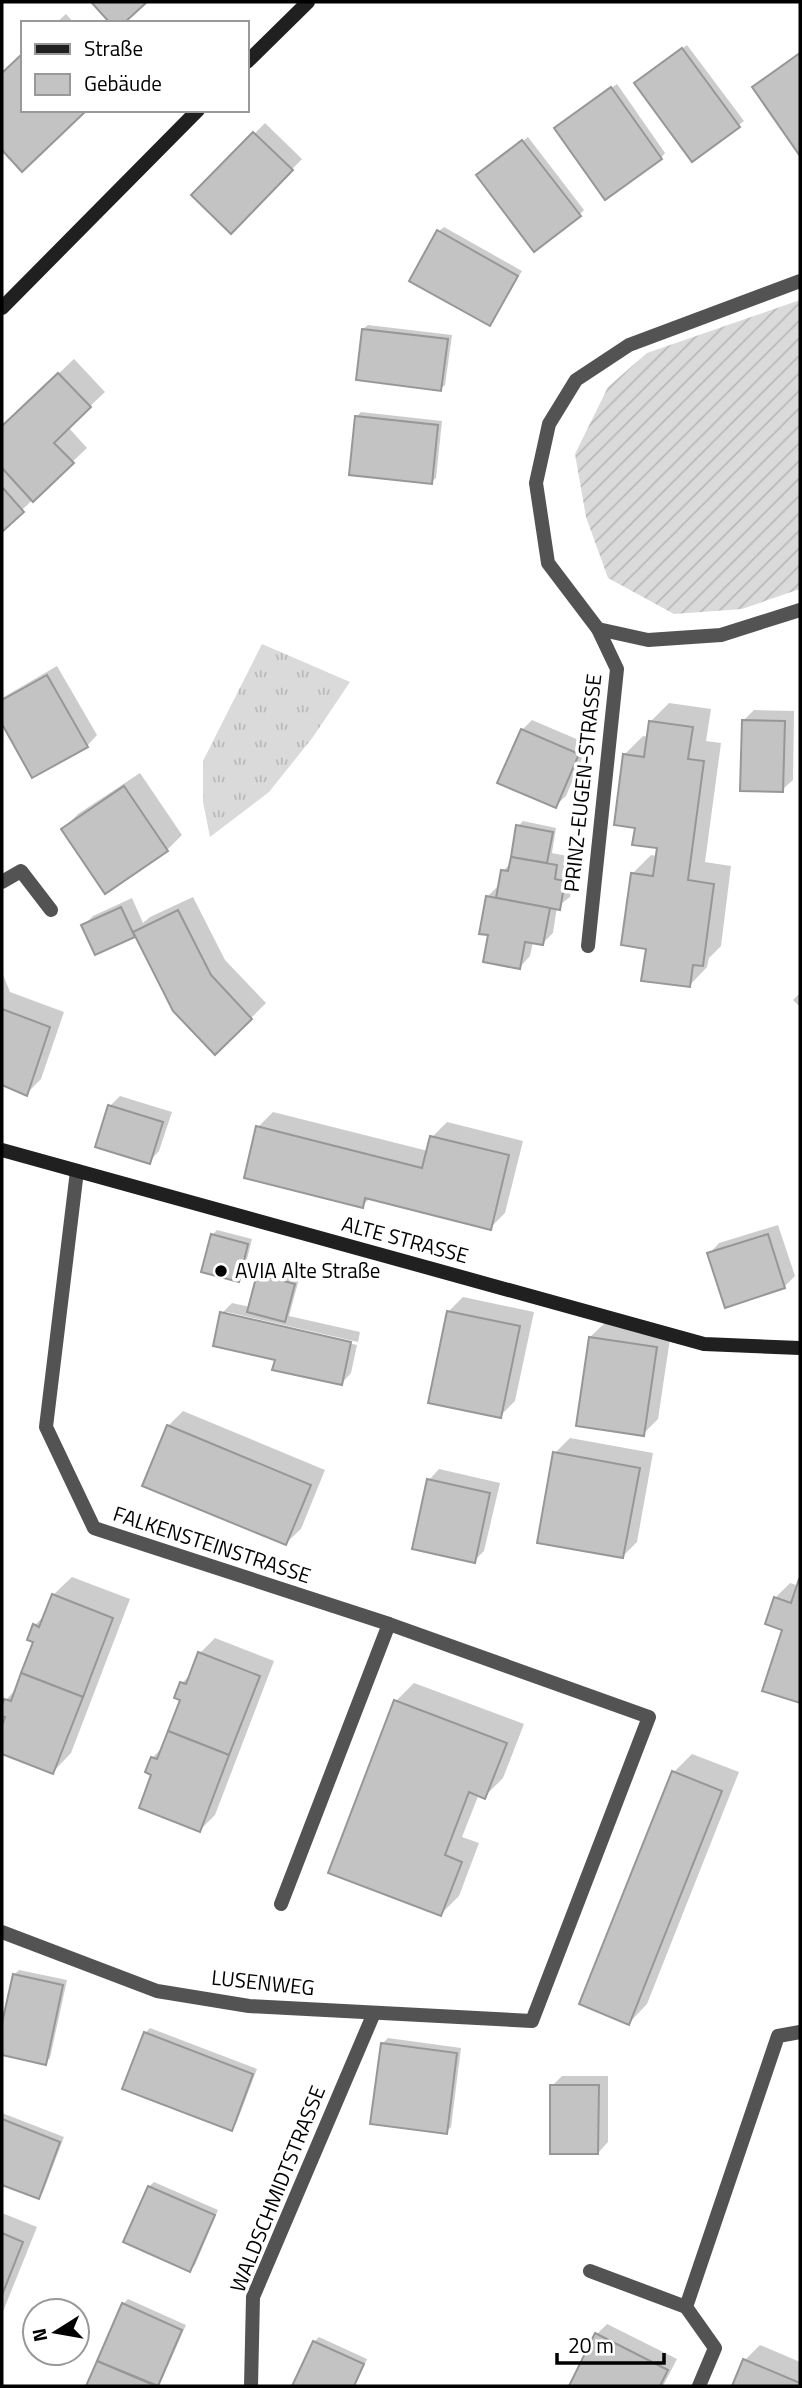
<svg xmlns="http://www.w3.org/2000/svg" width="802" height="2388" viewBox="0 0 802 2388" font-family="'Titillium Web',sans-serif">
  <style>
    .grass { fill: url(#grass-tufts) }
    .garden { fill: url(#garden-furrows) }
    .shadow { fill: #0003 }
    .building { fill: #c3c3c3; stroke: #979797; stroke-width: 2 }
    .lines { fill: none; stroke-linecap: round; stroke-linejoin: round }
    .lane { stroke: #535353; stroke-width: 14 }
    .street { stroke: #535353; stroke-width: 14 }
    .secondary { stroke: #202020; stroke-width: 14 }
    .poi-dot { fill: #000; stroke: #fff; stroke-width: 2.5 }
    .labels { text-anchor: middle; stroke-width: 7; stroke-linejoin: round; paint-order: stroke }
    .street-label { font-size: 21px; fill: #000; stroke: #fff }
    .poi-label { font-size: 21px; fill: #000; stroke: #fff; text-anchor: start }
  </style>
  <defs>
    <pattern id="grass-tufts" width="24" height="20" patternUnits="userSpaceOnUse" patternTransform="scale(1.75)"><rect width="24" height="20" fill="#dadada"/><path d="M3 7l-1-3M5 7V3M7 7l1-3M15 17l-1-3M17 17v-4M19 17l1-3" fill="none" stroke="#b9b9b9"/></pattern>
    <pattern id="garden-furrows" width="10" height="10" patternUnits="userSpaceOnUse" patternTransform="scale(1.75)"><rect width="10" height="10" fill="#dadada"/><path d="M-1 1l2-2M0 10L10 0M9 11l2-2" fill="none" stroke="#b9b9b9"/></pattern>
  </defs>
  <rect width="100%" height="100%" fill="#fff"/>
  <polygon class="grass" points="262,644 350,682 313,737 269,792 210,837 203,802 203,761"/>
  <polygon class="garden" points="800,300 800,589 742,609 674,614 608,578 586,517 575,454 608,387 647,353"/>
  <g class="shadow">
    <polygon points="66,14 74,23 56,23"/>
    <polygon points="687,45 744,121 693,160 641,79"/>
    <polygon points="800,54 800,153 754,87"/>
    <polygon points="617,84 665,153 661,158 561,123"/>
    <polygon points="265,123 302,159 231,232 194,195"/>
    <polygon points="528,137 584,210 579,215 483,171"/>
    <polygon points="444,227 522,271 489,324 439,231"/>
    <polygon points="368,325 452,335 445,385 440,389 363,329"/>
    <polygon points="74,359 105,392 68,427 87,448 2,529 2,427"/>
    <polygon points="361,412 442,421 436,478 431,482 356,417"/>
    <polygon points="57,666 97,735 87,746 33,776 2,720 2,698"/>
    <polygon points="669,703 711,709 706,741 721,743 705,862 731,866 721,946 709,958 707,967 689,986 648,947 632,874 651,855 657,856 658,847 637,827 625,754 643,736 649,737 651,721"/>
    <polygon points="754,710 794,711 793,780 782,790 744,720"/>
    <polygon points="532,720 588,744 566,796 555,806 522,730"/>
    <polygon points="140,773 182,835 167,850 63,829 78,814"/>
    <polygon points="523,821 556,828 552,853 567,856 564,869 574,871 570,897 557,907 553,933 542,944 533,942 530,956 520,967 490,934 488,896 498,886 503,871 512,862 518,826"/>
    <polygon points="193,897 225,960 266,1003 251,1018 136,934 134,935 83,926 93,916 132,898 143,923 150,917"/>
    <polygon points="2,972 10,992 64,1012 41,1079 26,1094 2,1083"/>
    <polygon points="800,993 800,1007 793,1000"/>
    <polygon points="120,1096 172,1112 159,1151 149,1162 110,1106"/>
    <polygon points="273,1112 428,1151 432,1137 447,1122 523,1141 505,1213 490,1228 370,1198 362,1206 258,1127"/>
    <polygon points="778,1225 795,1276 784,1287 709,1254 719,1243"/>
    <polygon points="217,1230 252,1239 243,1275 238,1280 212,1235"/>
    <polygon points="264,1270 299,1279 289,1316 360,1332 358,1342 227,1312 227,1316 357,1345 351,1373 341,1384 277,1359 222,1313 232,1303 250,1307 259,1275"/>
    <polygon points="463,1297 534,1312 515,1401 500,1416 448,1312"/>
    <polygon points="605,1323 671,1332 658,1419 643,1434 590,1337"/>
    <polygon points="183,1411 325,1470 301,1529 286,1543 168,1426"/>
    <polygon points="570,1438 653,1453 637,1542 622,1557 555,1453"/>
    <polygon points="439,1469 500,1483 484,1551 474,1561 429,1480"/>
    <polygon points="72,1577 130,1599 71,1753 53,1772 2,1752 2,1730 7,1716 2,1714 2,1710 6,1700 17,1688 35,1641 35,1625 46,1614 53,1595"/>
    <polygon points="800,1581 800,1701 764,1690 784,1629 775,1598 790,1583 799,1586"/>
    <polygon points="215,1638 274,1661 215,1815 200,1830 154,1774 152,1758 164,1746 182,1699 182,1683 193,1672 200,1653"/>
    <polygon points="414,1683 524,1724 503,1778 485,1796 479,1794 462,1837 479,1843 459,1896 441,1914 396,1701"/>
    <polygon points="692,1754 739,1772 647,2004 629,2023 674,1772"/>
    <polygon points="19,1970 67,1980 50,2058 45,2063 2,2054 2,2032 14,1975"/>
    <polygon points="150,2028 257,2069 236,2124 231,2129 145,2033"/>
    <polygon points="388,2038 461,2048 451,2127 446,2132 383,2043"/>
    <polygon points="562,2076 608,2076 608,2142 598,2153 552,2086"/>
    <polygon points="2,2113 64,2137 43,2192 38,2197 2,2183"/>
    <polygon points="154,2182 218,2210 195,2265 190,2270 149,2187"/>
    <polygon points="2,2213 37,2227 2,2314"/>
    <polygon points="128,2299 186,2325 159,2386 88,2386 123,2304"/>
    <polygon points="607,2324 677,2359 663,2386 571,2386 597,2334"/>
    <polygon points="319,2337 367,2359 355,2386 294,2386 314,2342"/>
    <polygon points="760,2345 800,2362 800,2386 734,2386 745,2360"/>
  </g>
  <g class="building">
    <polygon points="91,2 147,2 124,23 110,23"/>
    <polygon points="682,48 740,127 692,162 634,83"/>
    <polygon points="23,53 23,110 87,110 22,172 2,150 2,73"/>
    <polygon points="800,53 800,156 752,87"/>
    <polygon points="611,87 662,159 605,200 554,128"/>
    <polygon points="253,132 293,170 231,234 191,195"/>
    <polygon points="522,140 581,216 534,252 476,175"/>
    <polygon points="437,230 518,276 490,326 409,281"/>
    <polygon points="362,329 448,339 441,391 356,380"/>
    <polygon points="58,373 91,407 54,443 74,463 33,502 2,468 2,426"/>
    <polygon points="355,416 438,425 432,484 349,475"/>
    <polygon points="2,487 24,512 2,532"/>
    <polygon points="47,675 88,747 32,778 2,724 2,700"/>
    <polygon points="742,720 785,721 783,792 740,791"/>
    <polygon points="649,721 693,727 688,759 704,761 688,880 714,884 703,966 693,965 690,987 641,981 646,949 621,945 631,873 653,876 657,848 632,845 635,828 614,825 623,754 644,757"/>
    <polygon points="521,729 579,754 556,808 497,783"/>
    <polygon points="124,786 168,851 105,894 61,829"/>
    <polygon points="516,825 553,832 547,863 511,857"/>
    <polygon points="511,857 557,865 555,879 565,881 560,910 496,898 501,870 508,871"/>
    <polygon points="486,896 550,908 543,945 525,942 520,969 483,962 488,935 479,934"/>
    <polygon points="121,907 135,937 95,955 81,925"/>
    <polygon points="178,910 211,975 252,1019 215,1055 173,1011 133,932"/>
    <polygon points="2,1009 50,1027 27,1096 2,1085"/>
    <polygon points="108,1105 163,1122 150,1164 95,1147"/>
    <polygon points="256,1126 422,1168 430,1136 509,1155 491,1230 365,1198 363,1208 244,1178"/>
    <polygon points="211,1234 248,1244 239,1282 201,1272"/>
    <polygon points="768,1234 785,1288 725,1308 707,1253"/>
    <polygon points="257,1274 295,1284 285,1322 247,1312"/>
    <polygon points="447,1311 520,1326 501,1418 428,1403"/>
    <polygon points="220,1312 351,1342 342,1385 272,1370 275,1360 213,1346"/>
    <polygon points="589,1337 657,1347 644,1436 576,1426"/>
    <polygon points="167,1425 311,1485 286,1545 142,1486"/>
    <polygon points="553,1452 640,1468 623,1558 537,1543"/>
    <polygon points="427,1479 490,1493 475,1563 412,1549"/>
    <polygon points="799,1579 800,1579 800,1703 762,1691 782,1630 765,1624 774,1597 791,1603"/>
    <polygon points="52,1594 113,1618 83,1697 21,1673 33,1642 27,1640 33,1624 39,1627"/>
    <polygon points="198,1652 260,1676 229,1755 168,1731 180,1700 174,1698 180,1682 186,1684"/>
    <polygon points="21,1673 83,1697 53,1774 2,1754 2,1725 5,1717 2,1716 2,1705 4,1699 11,1701"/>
    <polygon points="394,1700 507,1743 485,1799 469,1792 445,1855 462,1862 441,1916 328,1873"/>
    <polygon points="168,1731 229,1755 200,1832 139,1808 151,1775 145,1772 151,1757 157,1759"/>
    <polygon points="672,1771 722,1791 629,2025 579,2004"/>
    <polygon points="13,1974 63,1985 46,2065 2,2055 2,2023"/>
    <polygon points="144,2032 253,2074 232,2131 122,2089"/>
    <polygon points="381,2043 457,2053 447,2134 370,2124"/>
    <polygon points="550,2085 599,2085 598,2154 550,2154"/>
    <polygon points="2,2119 60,2142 39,2199 2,2185"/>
    <polygon points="148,2186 215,2215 190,2272 123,2242"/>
    <polygon points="2,2233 23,2242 2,2295"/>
    <polygon points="122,2303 182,2330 158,2386 97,2361"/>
    <polygon points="595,2333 668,2370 660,2386 569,2386"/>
    <polygon points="313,2341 364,2364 354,2386 292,2386"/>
    <polygon points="743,2359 800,2383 800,2386 732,2386"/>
    <polygon points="97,2361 156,2386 86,2386"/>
  </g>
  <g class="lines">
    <g class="lane">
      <polyline points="590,2271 686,2307"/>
      <polyline points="251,2386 253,2297 374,2013"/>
    </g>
    <g class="street">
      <polyline points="598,629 648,640 721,635 800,610"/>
      <polyline points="2,882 21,871 51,910"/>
      <polyline points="588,946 617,669 598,629 548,563 536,483 549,424 576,380 629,345 800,281"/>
      <polyline points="281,1904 389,1624"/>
      <polyline points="2,1932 157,1991 249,2006 532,2021 649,1717 389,1624 94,1528 46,1427 77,1171"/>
      <polyline points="699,2386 715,2348 686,2307 778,2036 800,2032"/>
    </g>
    <g class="secondary">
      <polyline points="247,62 308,2"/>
      <polyline points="2,308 198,110"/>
      <polyline points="2,1150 704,1344 800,1348"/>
    </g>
  </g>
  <circle class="poi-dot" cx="221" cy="1271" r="7"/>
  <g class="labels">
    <g class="street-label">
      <text transform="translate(583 783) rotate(-84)" y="7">PRINZ-EUGEN-STRASSE</text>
      <text transform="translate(405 1240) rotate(15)" y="7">ALTE STRASSE</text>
      <text transform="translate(212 1545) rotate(18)" y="7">FALKENSTEINSTRASSE</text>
      <text transform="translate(263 1983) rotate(6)" y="7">LUSENWEG</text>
      <text transform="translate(278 2189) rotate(-68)" y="7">WALDSCHMIDTSTRASSE</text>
    </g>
    <g class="poi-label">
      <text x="235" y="1278">AVIA Alte Straße</text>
    </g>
  </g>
  <rect width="802" height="2388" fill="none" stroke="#000000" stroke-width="7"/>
  <rect x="21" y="21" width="228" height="91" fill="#ffffff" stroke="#999999" stroke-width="2"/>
  <rect x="35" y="44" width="35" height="10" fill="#202020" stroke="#999999" stroke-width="2"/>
  <text x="84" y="56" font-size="21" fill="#000000">Straße</text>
  <rect x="35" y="74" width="35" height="21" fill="#c3c3c3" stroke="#999999" stroke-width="2"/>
  <text x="84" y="91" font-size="21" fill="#000000">Gebäude</text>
  <g transform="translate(56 2332) rotate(259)"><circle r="33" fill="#ffffff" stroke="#999999" stroke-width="2"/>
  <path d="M0-5L12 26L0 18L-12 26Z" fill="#000000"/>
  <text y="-10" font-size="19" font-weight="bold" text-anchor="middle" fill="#000000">N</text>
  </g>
  <path d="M557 2353v10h107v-10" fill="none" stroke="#000000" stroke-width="3.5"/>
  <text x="568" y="2353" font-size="21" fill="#000000" stroke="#ffffff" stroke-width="5" paint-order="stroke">20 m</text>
</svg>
